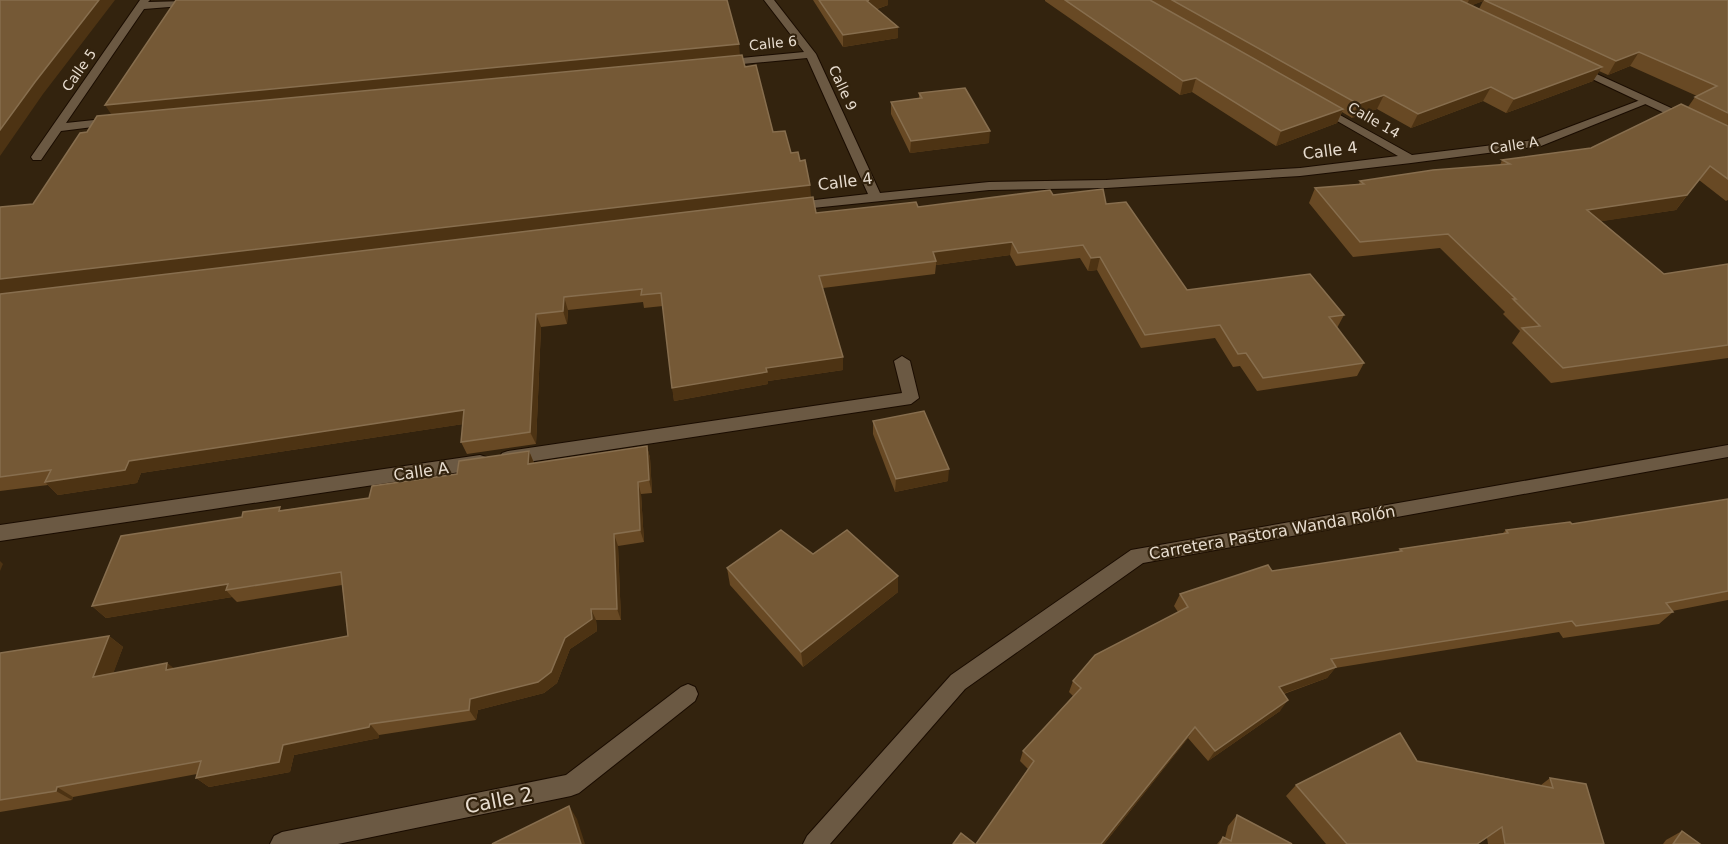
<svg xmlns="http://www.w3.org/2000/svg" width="1728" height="844" viewBox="0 0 1728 844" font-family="'DejaVu Sans',sans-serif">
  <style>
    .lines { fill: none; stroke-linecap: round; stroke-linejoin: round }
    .minor-casing { stroke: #1a0c00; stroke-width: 2 }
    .tertiary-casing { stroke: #1a0c00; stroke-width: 2 }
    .minor { fill: #6b5943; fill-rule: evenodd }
    .tertiary { fill: #6b5943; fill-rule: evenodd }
    .wall { fill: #684924; fill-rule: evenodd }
    .shaded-wall { fill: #4d3313 }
    .building { fill: #755936; stroke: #876e4e; stroke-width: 1.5 }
    .labels { text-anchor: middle; stroke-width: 4.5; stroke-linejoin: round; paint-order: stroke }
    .far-street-label { font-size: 14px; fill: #e8ddd0; stroke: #33230e }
    .street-label { font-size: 16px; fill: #e8ddd0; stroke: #33230e }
    .near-street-label { font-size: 20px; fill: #e8ddd0; stroke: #33230e }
  </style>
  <rect width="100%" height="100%" fill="#33230e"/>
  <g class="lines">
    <g class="minor-casing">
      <g id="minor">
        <polygon points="140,0 150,0 148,2 225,0 220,3 144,9 66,123 113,118 117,120 117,124 61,131 41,160 33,160 31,157"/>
        <polygon points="764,0 774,0 816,54 880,193 989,182 1106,180 1300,168 1398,156 1318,110 1316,108 1322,105 1412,155 1535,140 1643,99 1653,101 1541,146 1411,163 1300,176 1106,188 989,190 793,210 788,209 788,203 868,194 807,58 721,66 716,63 721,60 804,52"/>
        <polygon points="902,356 910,361 919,398 911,404 508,465 502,463 499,458 502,453 508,451 902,393 894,361"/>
        <polygon points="480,455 486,457 489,462 486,467 480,469 0,541 0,525"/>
        <polygon points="688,684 695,687 698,694 695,701 579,793 571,796 338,844 270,844 274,836 282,832 566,775 681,687"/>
      </g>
    </g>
    <g class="tertiary-casing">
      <g id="tertiary">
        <polygon points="1577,65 1728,134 1728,143 1573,70 1572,68"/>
        <polygon points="1728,445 1728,457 1143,563 965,689 830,844 803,844 807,836 951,675 1131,550"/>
      </g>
    </g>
    <use href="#minor" class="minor"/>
    <use href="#tertiary" class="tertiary"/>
  </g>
  <g class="wall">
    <polygon points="813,0 888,0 888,5 877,9 898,27 898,38 843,47"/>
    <path d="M1045,0H1728V200L1726,201L1699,180L1676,210L1601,221L1664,274L1728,264V358L1551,383L1512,343L1520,331L1503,314L1505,312L1440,248L1353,257L1309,203L1315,188L1359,184L1360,181L1500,165L1502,160L1591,148L1688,107L1695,97L1697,96L1630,66L1608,75L1599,71L1593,81L1506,113L1483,101L1411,128L1377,109L1352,118L1342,112L1337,123L1276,146L1192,92L1180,95L1045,1ZM1483,1L1479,9L1472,5Z"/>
    <polygon points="740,55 773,132 791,153 811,197 816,213 918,207 1053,195 1106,204 1187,290 1344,315 1337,328 1364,363 1357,376 1257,391 1240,366 1233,367 1215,338 1141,348 1097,270 1088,271 1080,258 1016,266 1010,255 936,265 935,274 823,288 843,370 768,381 768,384 674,401 663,306 644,308 643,302 568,310 567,324 541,327 536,444 467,454 461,442 463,424 141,473 137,483 58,495 48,485 0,491 0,294 33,204 87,132 112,115"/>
    <polygon points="919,93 989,143 910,153 891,114 891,102 919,98"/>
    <polygon points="873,421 948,481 895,492 873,434"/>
    <polygon points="647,446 650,458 652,493 641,494 644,542 618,546 621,620 596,620 597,631 570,649 557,683 544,693 478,710 476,720 379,735 379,738 294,755 290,772 209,787 196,778 197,774 73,797 72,800 0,812 0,653 109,636 123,647 113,673 167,663 174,669 348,636 342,585 237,602 232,597 106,618 92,606 283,510 369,498 457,474 529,451 534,463"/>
    <polygon points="1728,499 1728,600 1672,611 1673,612 1659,624 1563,638 1559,632 1335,668 1327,678 1284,694 1280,711 1208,761 1188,738 1104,844 976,844 1028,769 1020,761 1023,751 1073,696 1069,692 1073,681 1178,612 1174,606 1180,594 1272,571 1398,552 1400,549 1503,533 1506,530 1572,524"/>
    <polygon points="813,554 898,592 803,667 730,585 727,568"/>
    <polygon points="1417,761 1541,785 1550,778 1604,844 1488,844 1487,838 1478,844 1326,844 1286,796 1296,785"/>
    <polygon points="1237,815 1292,844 1217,844 1223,837 1225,838 1228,826"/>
    <polygon points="1682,831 1700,844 1663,844 1666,840"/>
  </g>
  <g class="shaded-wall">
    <polygon points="99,0 115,0 43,94 0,156 0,130 35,82"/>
    <polygon points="869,0 888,0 888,5 867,12 867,1"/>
    <polygon points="1469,0 1486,0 1465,8"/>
    <polygon points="898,27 898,38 843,47 843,35"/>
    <polygon points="739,44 740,56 113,117 105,105"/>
    <polygon points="1639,52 1630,66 1608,75 1616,61"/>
    <polygon points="1602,67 1593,81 1506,113 1514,99"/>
    <polygon points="1196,78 1192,92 1180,95 1183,81"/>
    <polygon points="1491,87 1483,101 1411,128 1418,114"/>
    <polygon points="1384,95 1377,109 1352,118 1358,104"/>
    <polygon points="1343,109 1337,123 1276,146 1281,131"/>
    <polygon points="990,131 989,143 910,153 911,141"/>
    <polygon points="810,185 811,197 0,294 0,279"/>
    <polygon points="1687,195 1676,210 1577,225 1587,210"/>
    <polygon points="1012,242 1010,255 936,265 936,261 933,252"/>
    <polygon points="1100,257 1097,270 1088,271 1091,258"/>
    <polygon points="564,297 568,310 567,324 563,311"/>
    <polygon points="536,314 541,327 536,444 530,432"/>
    <polygon points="843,357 843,370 768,381 768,384 674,401 672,388 766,368"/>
    <polygon points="464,410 470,423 141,473 137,483 58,495 45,482 129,461"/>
    <polygon points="647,446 650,458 652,493 649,480"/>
    <polygon points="529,451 534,463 528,464"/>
    <polygon points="949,469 948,481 895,492 896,479"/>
    <polygon points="638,482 641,494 644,542 640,530"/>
    <polygon points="614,534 618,546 621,620 617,609"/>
    <polygon points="0,561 3,564 0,571"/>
    <polygon points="898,576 898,592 803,667 801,652"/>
    <polygon points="228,584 226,590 232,597 106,618 92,606"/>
    <polygon points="591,609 596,620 597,631 570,649 557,683 544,693 478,710 476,720 469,710 470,699"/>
    <polygon points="109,636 123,647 108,688 93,677"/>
    <polygon points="167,663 180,673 166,670"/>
    <polygon points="1336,667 1327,678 1271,698 1279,687"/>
    <polygon points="1288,700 1280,711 1208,761 1215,751"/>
    <polygon points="370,724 379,735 379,738 294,755 290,772 209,787 196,778 283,745"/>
    <polygon points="1195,727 1188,738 1104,844 1101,844"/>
    <polygon points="57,787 73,797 72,800 56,791"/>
    <polygon points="569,806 577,819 585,844 581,844"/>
  </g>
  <g class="building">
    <polygon points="0,0 99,0 35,82 0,130"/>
    <polygon points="176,0 727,0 739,44 105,105"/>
    <polygon points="819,0 869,0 867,1 898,27 843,35"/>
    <polygon points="1065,0 1150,0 1343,109 1281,131 1196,78 1183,81"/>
    <polygon points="1172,0 1460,0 1602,67 1514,99 1491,87 1418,114 1384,95 1358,104"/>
    <polygon points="1484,0 1728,0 1728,113 1695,97 1717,86 1639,52 1616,61"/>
    <polygon points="742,55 745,67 756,65 773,132 785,131 791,153 798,152 800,161 805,160 810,185 0,279 0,207 33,204 80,133 87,132 97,116"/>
    <polygon points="965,88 990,131 911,141 891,102 922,98 919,93"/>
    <polygon points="1681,104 1728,126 1728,179 1710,166 1687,195 1587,210 1664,274 1728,264 1728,345 1563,368 1522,328 1540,326 1513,299 1516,299 1448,234 1360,242 1315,188 1364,184 1360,181 1433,170 1510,164 1502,160 1591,148"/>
    <polygon points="1103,189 1106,204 1126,202 1187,290 1310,274 1344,315 1329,317 1364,363 1263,378 1246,353 1238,354 1220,325 1145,335 1100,257 1091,258 1083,245 1018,253 1012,242 933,252 936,261 819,276 843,357 766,368 767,372 672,388 661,293 641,295 642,289 564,297 563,311 536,314 530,432 461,442 464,410 129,461 125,470 45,482 51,470 0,477 0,294 813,197 816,213 916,202 918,207 1050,190 1053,195"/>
    <polygon points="924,411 949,469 896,479 873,421"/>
    <polygon points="647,446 649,480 638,482 640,530 614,534 617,609 591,609 592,619 565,638 551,672 538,682 470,699 469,710 370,724 369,727 283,745 279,762 196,778 201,761 57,787 56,791 0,800 0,653 109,636 93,677 167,663 166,670 348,636 341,572 226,590 228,584 92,606 121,536 242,517 243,512 280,507 279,511 369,498 372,486 457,474 459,461 529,451 528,464"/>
    <polygon points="1728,499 1728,591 1666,603 1673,612 1576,626 1572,621 1331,659 1336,667 1279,687 1288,700 1215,751 1195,727 1101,844 976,844 1034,761 1023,751 1081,688 1073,681 1095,655 1188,607 1180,594 1268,565 1272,571 1402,551 1400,549 1508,533 1506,530 1570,522 1572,524"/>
    <polygon points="781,530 813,554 847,530 898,576 801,652 727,568"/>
    <polygon points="1400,733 1417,761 1553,788 1550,778 1586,784 1604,844 1505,844 1502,827 1477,844 1347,844 1296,785"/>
    <polygon points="569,806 581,844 492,844"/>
    <polygon points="1237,815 1292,844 1220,844 1223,837 1231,841"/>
    <polygon points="1682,831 1700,844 1673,844"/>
    <polygon points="961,833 975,844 953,844"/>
  </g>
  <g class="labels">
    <g class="far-street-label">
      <text transform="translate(773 43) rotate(-6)" y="5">Calle 6</text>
      <text transform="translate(79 70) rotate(-55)" y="5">Calle 5</text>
      <text transform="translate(843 88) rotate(65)" y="5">Calle 9</text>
      <text transform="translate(1374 120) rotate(30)" y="5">Calle 14</text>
      <text transform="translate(1514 145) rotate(-9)" y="5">Calle A</text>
    </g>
    <g class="street-label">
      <text transform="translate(1330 150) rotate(-7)" y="6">Calle 4</text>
      <text transform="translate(845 181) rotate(-7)" y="6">Calle 4</text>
      <text transform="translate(421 471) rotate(-8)" y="6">Calle A</text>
      <text transform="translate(1272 532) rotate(-10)" y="6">Carretera Pastora Wanda Rolón</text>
    </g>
    <g class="near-street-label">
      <text transform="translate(499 800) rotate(-11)" y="7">Calle 2</text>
    </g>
  </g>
</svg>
